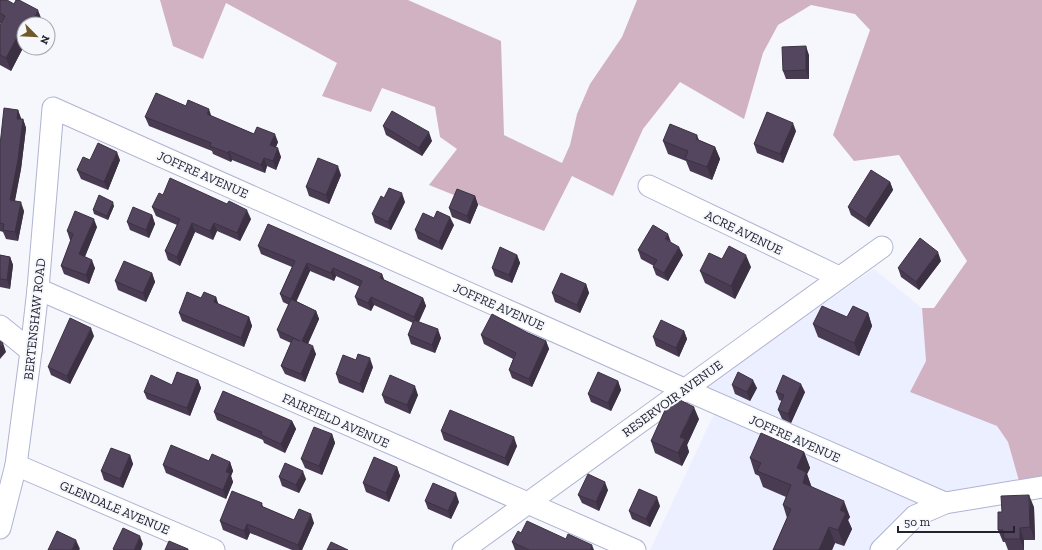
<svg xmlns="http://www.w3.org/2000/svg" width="1042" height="550" viewBox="0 0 1042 550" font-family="'Zilla Slab',serif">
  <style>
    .built { fill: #ecefff }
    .forest { fill: #d1b2c3 }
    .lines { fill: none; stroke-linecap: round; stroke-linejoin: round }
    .minor-casing { stroke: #afb4d2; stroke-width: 23 }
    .minor { stroke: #fff; stroke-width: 21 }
    .wall { fill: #493c52 }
    .shaded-wall { fill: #3c3142 }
    .building { fill: #55465f; stroke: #3c3142 }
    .labels { text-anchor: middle; stroke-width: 4; stroke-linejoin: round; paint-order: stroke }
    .street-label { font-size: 13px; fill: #21232e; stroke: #f6f7fd }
  </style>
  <rect width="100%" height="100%" fill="#f6f7fd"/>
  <polygon class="built" points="874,269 922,308 926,361 910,392 997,426 1008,442 1019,481 921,504 876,550 650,550 715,412 683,397"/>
  <polygon class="forest" points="160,0 408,0 501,41 504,135 562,163 570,145 577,114 590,84 622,37 637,0 1042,0 1042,478 1019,481 1008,442 997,426 910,392 926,361 922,308 934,308 967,261 899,155 854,161 833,135 870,30 855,14 811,5 778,25 763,53 744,119 680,82 643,129 613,196 572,176 544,231 429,185 457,149 440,137 435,107 382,88 371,112 322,96 337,63 226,3 203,59 173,46"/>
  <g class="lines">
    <g class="minor-casing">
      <g id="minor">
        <polyline points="649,186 839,277"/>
        <polyline points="38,289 635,550"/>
        <polyline points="0,326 31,351"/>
        <polyline points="16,465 214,550"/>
        <polyline points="0,528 16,465 31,351 38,289 53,108 684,389 945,503"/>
        <polyline points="463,550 882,247"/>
        <polyline points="881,550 915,516 945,503 1042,487"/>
      </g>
    </g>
    <use href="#minor" class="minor"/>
  </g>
  <g class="wall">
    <polygon points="0,0 43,23 42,24 24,24 24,46 11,71 0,65 0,25 1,23 0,23"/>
    <polygon points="809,55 809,79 786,79 783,71"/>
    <polygon points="186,106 211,116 254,134 278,142 276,147 281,157 276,170 267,166 265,173 232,160 231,162 213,154 212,151 149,126 145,117"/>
    <polygon points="18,110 21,119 23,119 26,128 21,169 15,201 24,211 18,241 6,239 3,232 0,231 0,145"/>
    <polygon points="383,126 432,141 422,156 386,135"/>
    <polygon points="796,131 783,163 757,153 754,144"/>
    <polygon points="699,140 715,147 720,159 712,180 690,171 686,161 668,154 663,141"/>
    <polygon points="120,160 108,190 81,179 77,170"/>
    <polygon points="341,175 329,204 309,196 306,187"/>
    <polygon points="890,182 893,190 869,227 851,215 848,207"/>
    <polygon points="163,195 251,219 240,241 217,231 213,240 195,232 180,266 168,260 165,251 177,225 156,216 152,207"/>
    <polygon points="475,196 478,205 470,224 452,217 449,208"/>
    <polygon points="384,198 405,202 391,230 375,223 372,214"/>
    <polygon points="114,206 108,220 94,214 93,210"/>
    <polygon points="152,215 155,224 149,238 130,230 127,222"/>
    <polygon points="434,218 454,225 442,250 418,239 415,230"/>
    <polygon points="97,227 85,257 95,268 89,284 64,274 61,266 71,240 70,240 67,231"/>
    <polygon points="258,246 382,274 384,280 423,298 426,306 419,322 441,338 435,353 411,344 408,335 413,323 374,305 371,311 358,305 355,297 360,287 336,276 334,281 310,271 296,301 316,311 319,319 308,344 316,354 305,382 285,374 281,366 291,343 280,338 277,330 289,305 283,302 280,294 292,267 261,254"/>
    <polygon points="638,250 683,255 668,281 656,275 653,267 654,266 641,259"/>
    <polygon points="0,255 10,257 13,265 10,289 0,287"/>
    <polygon points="517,255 520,263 512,283 495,276 492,268"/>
    <polygon points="722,259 751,267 735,299 705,283 700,271"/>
    <polygon points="941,261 919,290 901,277 898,268"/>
    <polygon points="152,273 155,282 146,302 118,290 115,281"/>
    <polygon points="586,284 589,293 580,313 555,302 552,293"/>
    <polygon points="216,297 218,304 249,317 252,326 244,347 182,321 179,313 201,298"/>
    <polygon points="868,313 872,326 859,356 818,337 813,324"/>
    <polygon points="684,331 687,339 679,357 656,346 653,337"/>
    <polygon points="528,333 546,341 549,349 532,387 512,378 509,370 513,359 484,344 481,335"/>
    <polygon points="94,336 70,384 51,375 48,367"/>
    <polygon points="373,367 363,393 339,383 336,374"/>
    <polygon points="198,380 201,388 190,416 147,399 144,392 172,385"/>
    <polygon points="618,381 621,390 611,411 591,402 588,394"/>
    <polygon points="732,385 757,388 750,401 735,394"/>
    <polygon points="776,392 805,392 791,423 782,419 778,410 782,401 779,400"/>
    <polygon points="382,395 418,395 410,414 385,403"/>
    <polygon points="214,412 292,421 296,429 285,453 264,443 263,440 217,420"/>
    <polygon points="699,419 687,445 689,452 682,466 655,453 651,441"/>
    <polygon points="441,431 517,446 508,466 444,440"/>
    <polygon points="332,434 335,443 322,475 305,468 301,459"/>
    <polygon points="804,452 810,468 807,474 811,486 850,517 848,520 852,529 844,546 835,543 832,550 773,550 787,518 783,505 786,497 763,487 759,476 755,474 750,458"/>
    <polygon points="130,455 133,464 123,488 104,480 101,471"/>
    <polygon points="209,461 230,462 233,471 231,476 233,482 226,499 166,473 163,465"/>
    <polygon points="397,467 400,476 389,502 366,492 363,483"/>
    <polygon points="279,477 306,479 299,493 282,486"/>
    <polygon points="608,490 599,511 582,503 578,495"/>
    <polygon points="425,501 459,502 451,519 428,509"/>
    <polygon points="262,503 263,507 294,520 314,523 302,550 292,550 250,533 247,540 223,530 220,521"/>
    <polygon points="660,506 650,527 632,519 629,511"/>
    <polygon points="1034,507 1035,540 1024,540 1024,550 1008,550 1005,542 1003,542 998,530 1002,512"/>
    <polygon points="521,533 566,539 590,550 515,550 512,542"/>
  </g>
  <g class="shaded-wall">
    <polygon points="38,10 43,23 42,24 31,24"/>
    <polygon points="19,34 24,46 11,71 6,58"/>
    <polygon points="806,46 809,55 809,79 806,70"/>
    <polygon points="209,109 212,118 207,114"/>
    <polygon points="18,110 21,118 20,127 17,119"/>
    <polygon points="23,119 26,128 21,169 13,209 10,200"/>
    <polygon points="793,123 796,131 783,163 780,154"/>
    <polygon points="429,132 432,141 422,156 419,148"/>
    <polygon points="275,134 278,142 273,154 270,145"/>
    <polygon points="697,135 702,148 696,139"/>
    <polygon points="715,147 720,159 712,180 707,167"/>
    <polygon points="278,148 281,157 276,170 273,161"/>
    <polygon points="229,151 232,160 231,162 228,153"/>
    <polygon points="117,152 120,160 108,190 104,182"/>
    <polygon points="264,158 267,166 265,173 261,165"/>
    <polygon points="338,166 341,175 329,204 326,195"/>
    <polygon points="890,182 893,190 869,227 866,219"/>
    <polygon points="402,193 405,202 391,230 388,222"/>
    <polygon points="475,196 478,205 470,224 467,216"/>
    <polygon points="21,202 24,211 18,241 15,232"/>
    <polygon points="113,202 114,206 108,220 107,216"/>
    <polygon points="247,210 251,219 240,241 237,233"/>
    <polygon points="152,215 155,224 149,238 146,230"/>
    <polygon points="450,217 454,225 442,250 439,242"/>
    <polygon points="94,219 97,227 82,263 79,254"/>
    <polygon points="192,223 195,232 180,266 177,257"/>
    <polygon points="214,223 217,231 213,240 210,231"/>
    <polygon points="668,234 671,242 665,239"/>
    <polygon points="679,247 683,255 668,281 664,273"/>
    <polygon points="938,252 941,261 919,290 916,282"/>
    <polygon points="517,255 520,263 512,283 509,275"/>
    <polygon points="746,255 751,267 735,299 731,286"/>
    <polygon points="10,257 13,265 10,289 7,280"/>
    <polygon points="92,260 95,268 89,284 86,275"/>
    <polygon points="307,263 310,271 294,307 291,299"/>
    <polygon points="333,268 336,276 334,281 331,273"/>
    <polygon points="152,273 155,282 146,302 143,293"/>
    <polygon points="382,274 385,282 380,278"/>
    <polygon points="586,284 589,293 580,313 577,305"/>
    <polygon points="216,297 219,306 214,302"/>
    <polygon points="371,297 374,305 371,311 368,303"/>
    <polygon points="423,298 426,306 417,325 414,317"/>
    <polygon points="316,311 319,319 305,350 302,341"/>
    <polygon points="868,313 872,326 859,356 854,343"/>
    <polygon points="249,317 252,326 244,347 241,338"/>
    <polygon points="91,328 94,336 70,384 67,376"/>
    <polygon points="438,329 441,338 435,353 432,345"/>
    <polygon points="684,331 687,339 679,357 676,348"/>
    <polygon points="546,341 549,349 532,387 529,379"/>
    <polygon points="3,343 6,352 0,359 0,347"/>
    <polygon points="313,346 316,354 305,382 301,374"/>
    <polygon points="370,358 373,367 363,393 360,384"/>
    <polygon points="198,380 201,388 190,416 187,408"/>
    <polygon points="753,380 757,388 750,401 747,392"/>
    <polygon points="618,381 621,390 611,411 608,403"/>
    <polygon points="801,384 805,392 791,423 788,414"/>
    <polygon points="415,386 418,395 410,414 407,405"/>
    <polygon points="694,407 699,419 687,445 689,452 682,466 678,453 680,437"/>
    <polygon points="292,421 296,429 285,453 281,444"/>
    <polygon points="332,434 335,443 322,475 319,466"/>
    <polygon points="514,437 517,446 508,466 505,458"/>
    <polygon points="804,452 810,468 807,474 812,488 808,499 797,468"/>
    <polygon points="130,455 133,464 123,488 120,479"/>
    <polygon points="230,462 233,471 231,476 233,482 226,499 223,490 226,472"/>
    <polygon points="397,467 400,476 389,502 386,493"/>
    <polygon points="303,471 306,479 299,493 296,485"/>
    <polygon points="605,482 608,490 599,511 596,502"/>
    <polygon points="456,493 459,502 451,519 448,511"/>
    <polygon points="1029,495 1034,507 1035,540 1030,527"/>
    <polygon points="657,497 660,506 650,527 646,519"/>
    <polygon points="844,501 850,517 848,520 852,529 844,546 838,530 840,510"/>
    <polygon points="311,514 314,523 302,550 299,550 298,545"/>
    <polygon points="247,524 250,533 247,540 244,531"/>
    <polygon points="829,527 835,543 832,550 819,550"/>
    <polygon points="1020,528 1024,540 1024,550 1020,539"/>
    <polygon points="140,536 143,544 141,550 134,550"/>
    <polygon points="76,540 80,549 79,550 72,550"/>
    <polygon points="592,545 594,550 590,550"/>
  </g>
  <g class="building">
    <polygon points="0,0 7,0 14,4 16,0 19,0 38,10 31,24 24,24 24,36 19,34 6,58 0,55 0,25 5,16 0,13"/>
    <polygon points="806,46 806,70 783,71 782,47"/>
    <polygon points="156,93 186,106 188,100 209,109 207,114 254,134 257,127 275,134 270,145 278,148 273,161 264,158 261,165 229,151 228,153 210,146 211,143 145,117"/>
    <polygon points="4,108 18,110 17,119 23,119 18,160 10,200 21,202 15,232 3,230 4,224 0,223 0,145"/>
    <polygon points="392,111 429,132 419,148 383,126"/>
    <polygon points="767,112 793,123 780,154 754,144"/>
    <polygon points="670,124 697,135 696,139 715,147 707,167 685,159 688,151 663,141"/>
    <polygon points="98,143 117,152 104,182 77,170 83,157 90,160"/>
    <polygon points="318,158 338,166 326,195 306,187"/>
    <polygon points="871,170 890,182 866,219 848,207"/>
    <polygon points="170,178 227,204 229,201 247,210 237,233 214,223 210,231 192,223 177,257 165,251 180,219 152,207 159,193 163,195"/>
    <polygon points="389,188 402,193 388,222 372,214 381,196 384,198"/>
    <polygon points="457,189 475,196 467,216 449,208"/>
    <polygon points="99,195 113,202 107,216 93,210"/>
    <polygon points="133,207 152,215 146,230 127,222"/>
    <polygon points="75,211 94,219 79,254 92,260 86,275 61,266 73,234 67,231"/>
    <polygon points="437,211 450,217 439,242 415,230 423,213 434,218"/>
    <polygon points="268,224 382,274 380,278 423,298 414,317 371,297 368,303 355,297 362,281 333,268 331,273 307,263 291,299 280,294 295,261 258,246"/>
    <polygon points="653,225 668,234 665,239 679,247 664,273 653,267 657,260 638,250"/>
    <polygon points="920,238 938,252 916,282 898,268"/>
    <polygon points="729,246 746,255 731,286 700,271 709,253 722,259"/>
    <polygon points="500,247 517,255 509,275 492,268"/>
    <polygon points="0,255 10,257 7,280 0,279"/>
    <polygon points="124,261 152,273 143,293 115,281"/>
    <polygon points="561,273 586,284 577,305 552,293"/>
    <polygon points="187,292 201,298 204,292 216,297 214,302 249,317 241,338 179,313"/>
    <polygon points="291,299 316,311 302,341 313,346 301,374 281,366 293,338 300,341 277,330"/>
    <polygon points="822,306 847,317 853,306 868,313 854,343 813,324"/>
    <polygon points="492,314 528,333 546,341 529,379 509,370 516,353 481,335"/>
    <polygon points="70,318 91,328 67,376 48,367"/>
    <polygon points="414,320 438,329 432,345 408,335"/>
    <polygon points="661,320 684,331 676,348 653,337"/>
    <polygon points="0,341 3,343 0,347"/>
    <polygon points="358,354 370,358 360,384 336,374 343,355 356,360"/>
    <polygon points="177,372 198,380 187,408 144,392 151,375 172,385"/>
    <polygon points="598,372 618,381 608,403 588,394"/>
    <polygon points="738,372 753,380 747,392 732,385"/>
    <polygon points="390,375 415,386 407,405 382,395"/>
    <polygon points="783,375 801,384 788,414 778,410 784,395 776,392"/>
    <polygon points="223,391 292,421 281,444 261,435 262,432 214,412"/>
    <polygon points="674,397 694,407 680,437 685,439 678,453 651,441 670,399"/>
    <polygon points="450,410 514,437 505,458 441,431"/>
    <polygon points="314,427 332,434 319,466 301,459"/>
    <polygon points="761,433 804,452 797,468 806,472 803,483 844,501 840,510 846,513 838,530 829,527 819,550 773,550 791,509 783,505 791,485 757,471 761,463 750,458"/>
    <polygon points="171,445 209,461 212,454 230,462 226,472 230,473 223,490 163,465"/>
    <polygon points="111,448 130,455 120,479 101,471"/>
    <polygon points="374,457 397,467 386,493 363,483"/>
    <polygon points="285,463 303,471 296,485 279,477"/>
    <polygon points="588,474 605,482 596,502 578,495"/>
    <polygon points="433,483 456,493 448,511 425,501"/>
    <polygon points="639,489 657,497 646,519 629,511"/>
    <polygon points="232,491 262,503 261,506 294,520 299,509 311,514 298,545 247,524 244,531 220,521"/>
    <polygon points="1029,495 1030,527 1020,528 1020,539 1004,539 1003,530 998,530 998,512 1002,512 1001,496"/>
    <polygon points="527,521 566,539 568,534 592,545 590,550 529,550 512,542 518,531 521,533"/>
    <polygon points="123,528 140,536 134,550 114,550 113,549"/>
    <polygon points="57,531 76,540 72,550 48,550"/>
    <polygon points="169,541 188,549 188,550 165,550"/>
    <polygon points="331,542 348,550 327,550"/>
  </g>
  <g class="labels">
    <g class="street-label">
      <text transform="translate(203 174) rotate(24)" y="5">JOFFRE AVENUE</text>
      <text transform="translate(744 232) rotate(26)" y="5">ACRE AVENUE</text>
      <text transform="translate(499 306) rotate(24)" y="5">JOFFRE AVENUE</text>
      <text transform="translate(34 319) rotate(-84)" y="5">BERTENSHAW ROAD</text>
      <text transform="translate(672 398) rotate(-36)" y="5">RESERVOIR AVENUE</text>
      <text transform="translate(336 420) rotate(24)" y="5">FAIRFIELD AVENUE</text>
      <text transform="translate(795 438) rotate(24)" y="5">JOFFRE AVENUE</text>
      <text transform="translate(115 507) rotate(23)" y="5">GLENDALE AVENUE</text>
    </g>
  </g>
  <g transform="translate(36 36) rotate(114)"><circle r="19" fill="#f6f7fd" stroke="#a1a2aa"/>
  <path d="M0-3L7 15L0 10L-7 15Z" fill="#715829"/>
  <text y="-6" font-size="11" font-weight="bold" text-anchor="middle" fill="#21232e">N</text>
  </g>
  <path d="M898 526v6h116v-6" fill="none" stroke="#21232e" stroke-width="2"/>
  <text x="904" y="526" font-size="12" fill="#21232e" stroke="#f6f7fd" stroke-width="3" paint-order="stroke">50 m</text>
</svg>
